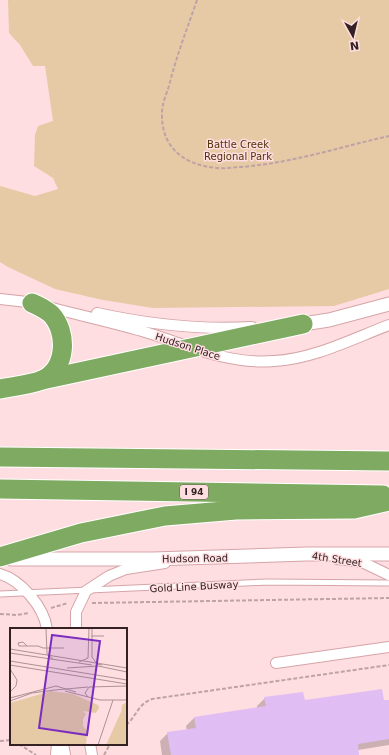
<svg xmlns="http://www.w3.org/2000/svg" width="389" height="755" viewBox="0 0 389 755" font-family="'DejaVu Sans',sans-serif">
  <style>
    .green { fill: #e6caa6 }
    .shadow { fill: #0003 }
    .building { fill: #e0bef3 }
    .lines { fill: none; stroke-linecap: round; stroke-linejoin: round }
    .service-casing { stroke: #d6a4a8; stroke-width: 7 }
    .minor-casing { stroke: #d6a4a8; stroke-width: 12 }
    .tertiary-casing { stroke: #d6a4a8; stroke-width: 15 }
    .motorway-casing { stroke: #fff; stroke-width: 21 }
    .path { stroke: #bea3a5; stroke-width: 2; stroke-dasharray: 4 2; stroke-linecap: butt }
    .service { stroke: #fff; stroke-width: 5 }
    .minor { stroke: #fff; stroke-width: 10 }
    .tertiary { stroke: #fff; stroke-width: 13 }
    .motorway { stroke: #7eaa61; stroke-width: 19 }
    .labels { text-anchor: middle; stroke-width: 3; stroke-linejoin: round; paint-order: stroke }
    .shield { fill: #fedee0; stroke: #715a5c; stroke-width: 1 }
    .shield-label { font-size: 9px; font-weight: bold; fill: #342123 }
    .park-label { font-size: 10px; fill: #4e3409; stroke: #fedee0 }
    .street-label { font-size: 10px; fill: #342123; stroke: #fedee0 }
    .inset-road { fill: none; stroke: #ad9294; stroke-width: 1 }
    .view { fill: #7b2cbf; fill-opacity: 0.15; stroke: #7b2cbf; stroke-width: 2 }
    .inset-edge { fill: none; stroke: #342123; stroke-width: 2 }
  </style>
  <rect width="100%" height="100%" fill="#fedee0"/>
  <polygon class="green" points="8,0 389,0 389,289 334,306 153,308 103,300 55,289 8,267 0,262 0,186 35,196 58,189 53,178 34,166 35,135 38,126 53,121 45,66 33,66 20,45 9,33"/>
  <polygon class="shadow" points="265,698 304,701 389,701 389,745 358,750 358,755 162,755 160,741 168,733 187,731 186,726 194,718 257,709 257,706"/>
  <polygon class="building" points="382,689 384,700 389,700 389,739 358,744 359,755 171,755 167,732 196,728 194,717 266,706 264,697 303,692 305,700"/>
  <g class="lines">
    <g class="service-casing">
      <polyline id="service" points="0,594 268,582 389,583"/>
    </g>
    <g class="minor-casing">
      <g id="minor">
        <polyline points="0,299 36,303"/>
        <path d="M48,307C79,315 111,322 142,331C186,344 226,365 274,361C313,359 352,339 389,325"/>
        <path d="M97,313C147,324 200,330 252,327"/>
        <polyline points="337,559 362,562 389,575"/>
        <path d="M0,574C21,580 44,607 47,629"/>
        <polyline points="76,629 76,612 86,591 109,576 126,569 165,563"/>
        <polyline points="276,663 389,647"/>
        <polyline points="63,744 65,755"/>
        <polyline points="90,744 92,755"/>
        <polyline points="56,755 57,744"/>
      </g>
    </g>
    <g class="tertiary-casing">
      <g id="tertiary">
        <polyline points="303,324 329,320 389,304"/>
        <polyline points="11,559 153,559 306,554 389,554"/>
      </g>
    </g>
    <g class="motorway-casing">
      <g id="motorway">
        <polyline points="42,380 303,324"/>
        <path d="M0,389C13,386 30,385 42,380C67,369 68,332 51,314C45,309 39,306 32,303"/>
        <polyline points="0,457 389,461"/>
        <polyline points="0,489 383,495"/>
        <polyline points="0,557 81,533 165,516 236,510 354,509 389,501"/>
      </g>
    </g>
    <g class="path">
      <path d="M197,0C187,29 176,57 169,86C166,95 162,104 162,113C161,147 183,165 217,168C224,169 233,167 241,167C292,163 340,147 389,136"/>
      <polyline points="92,603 389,598"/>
      <polyline points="51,608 68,603"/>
      <polyline points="0,614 17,615 29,613"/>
      <path d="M126,725C136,717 138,704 152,699L389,665"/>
      <polyline points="0,741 11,740"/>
      <polyline points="19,744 36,755"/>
      <polyline points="104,755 110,744"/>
    </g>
    <use href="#service" class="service"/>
    <use href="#minor" class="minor"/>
    <use href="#tertiary" class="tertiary"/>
    <use href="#motorway" class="motorway"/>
  </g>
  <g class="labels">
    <rect class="shield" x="180" y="485" width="28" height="14" rx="3"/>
    <g class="shield-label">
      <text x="194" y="495">I 94</text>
    </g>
    <g class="park-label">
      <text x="238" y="148">Battle Creek<tspan x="238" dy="12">Regional Park</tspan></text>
    </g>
    <g class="street-label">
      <text transform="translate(188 346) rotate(18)" y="4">Hudson Place</text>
      <text transform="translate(195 558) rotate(-1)" y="4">Hudson Road</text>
      <text transform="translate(337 559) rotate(9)" y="4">4th Street</text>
      <text transform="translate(194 586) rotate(-3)" y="4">Gold Line Busway</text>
    </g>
  </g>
  <g transform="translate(10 628)">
    <rect width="117" height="117" fill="#fedee0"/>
    <path d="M41,63L63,66L88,77L89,80L86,85L73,83L76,86L73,91V98L77,103L76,117H0V75ZM117,74L116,117H96L111,84L112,77Z" fill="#e6caa6"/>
    <path class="inset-road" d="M36,0L37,26L43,31M82,0V29L87,36L92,37M81,8H94M17,18L13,14L8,15L9,18H28L33,20H54M0,21L117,40M0,25L82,37M0,33L117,52M69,34L78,30L79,0M0,37L117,56M88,38L117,44M57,40L88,38M0,41L7,52L6,58L0,64M45,62L78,59M55,63L90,72H117M78,69L75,65L79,59L117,58M0,70L46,58L66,64M0,73L22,65L45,62M88,117L103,72"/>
    <path class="view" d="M42,7L90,13L77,107L29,100Z"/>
    <rect width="117" height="117" class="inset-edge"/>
  </g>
  <g transform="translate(353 36) rotate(172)" stroke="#fedee0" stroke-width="3" paint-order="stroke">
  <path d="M0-3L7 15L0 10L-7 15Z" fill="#342123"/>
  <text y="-6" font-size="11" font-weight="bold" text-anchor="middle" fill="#342123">N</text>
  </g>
</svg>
